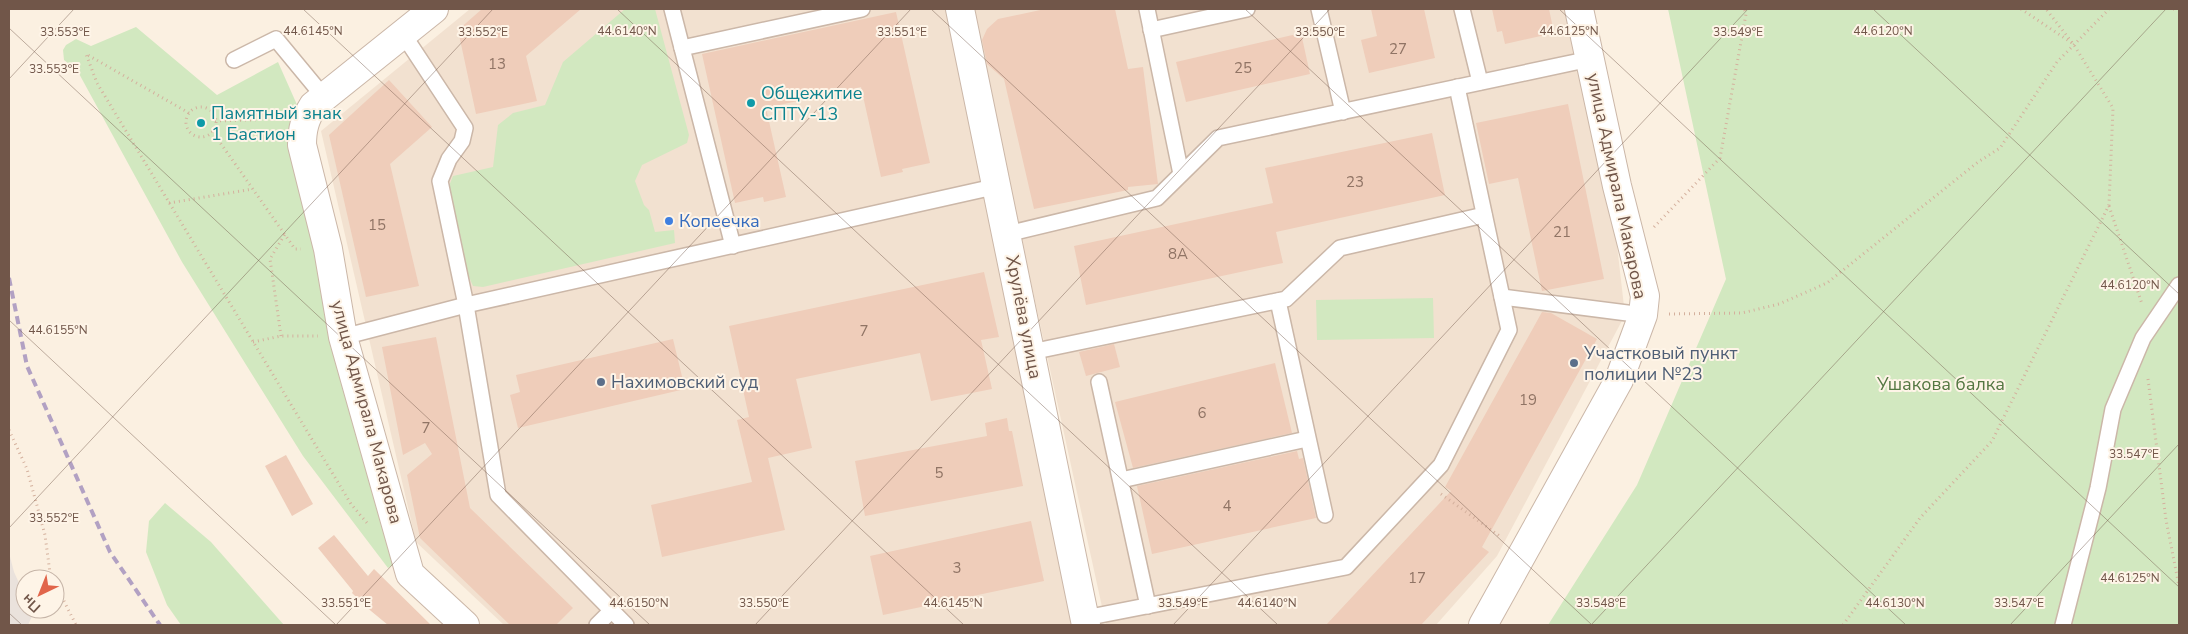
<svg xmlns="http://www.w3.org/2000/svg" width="2188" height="634" viewBox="0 0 2188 634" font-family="'Nunito Sans',sans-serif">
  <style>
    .residential { fill: #f2e1d0 }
    .industrial { fill: #eae2dc }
    .green { fill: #d2e8c0 }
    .building { fill: #efcdba }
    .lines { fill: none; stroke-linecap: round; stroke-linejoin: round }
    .service-casing { stroke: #cbb7a8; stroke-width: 18 }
    .minor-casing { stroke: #cbb7a8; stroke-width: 30 }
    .path { stroke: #d4b09d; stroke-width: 3; stroke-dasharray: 1 4; stroke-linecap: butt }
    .service { stroke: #fff; stroke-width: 15 }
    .minor { stroke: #fff; stroke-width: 28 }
    .rail { stroke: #b2a1c3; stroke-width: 4; stroke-dasharray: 8 5; stroke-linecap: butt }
    .ticks { fill: none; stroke: #715649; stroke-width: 1; stroke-opacity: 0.45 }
    .culture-dot { fill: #0f9aa8; stroke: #fef4e7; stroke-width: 2 }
    .shop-dot { fill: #3f7fe0; stroke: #fef4e7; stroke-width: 2 }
    .service-dot { fill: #5c6f8a; stroke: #fef4e7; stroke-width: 2 }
    .labels { text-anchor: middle; stroke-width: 4; stroke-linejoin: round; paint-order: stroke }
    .number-label { font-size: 15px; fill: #907465 }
    .culture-label { font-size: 18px; fill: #0d838f; stroke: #fef4e7; text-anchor: start }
    .street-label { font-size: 18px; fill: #715649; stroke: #fef4e7 }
    .shop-label { font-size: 18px; fill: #366cbe; stroke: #fef4e7; text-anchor: start }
    .service-label { font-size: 18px; fill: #4e5e75; stroke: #fef4e7; text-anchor: start }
    .park-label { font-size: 18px; fill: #547742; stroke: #fef4e7 }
    .ticks-label { font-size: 12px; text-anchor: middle; fill: #715649; stroke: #fef4e7; stroke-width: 4; stroke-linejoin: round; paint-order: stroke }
  </style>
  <rect width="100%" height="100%" fill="#fbf0e1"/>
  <g class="residential">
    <polygon points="470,9 955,9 1084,625 504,625 416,542 321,131"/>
    <polygon points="971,9 1572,9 1610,184 1625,315 1497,556 1436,625 1106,625"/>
  </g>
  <polygon class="industrial" points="9,553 14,572 25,596 25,609 31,609 33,614 28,625 9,625"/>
  <g class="green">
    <polygon points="625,9 655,9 689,135 687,143 642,165 635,181 644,205 649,210 655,232 674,230 675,243 483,287 473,286 465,268 449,186 453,176 493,167 498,125 513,113 545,105 563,62"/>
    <polygon points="1668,9 2179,9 2179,625 1548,625 1637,485 1726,279"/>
    <polygon points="136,27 217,95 278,62 306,125 402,559 388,568 303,456 182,262 77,70 64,60 63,50 66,45 76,39 91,46"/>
    <polygon points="1433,298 1434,338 1317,340 1316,300"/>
    <polygon points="165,503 211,542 284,625 181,625 167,605 146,552 149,521"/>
  </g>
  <g class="building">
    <polygon points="482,9 581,9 526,56 537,101 476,114 458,30"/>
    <polygon points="1045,9 1115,9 1128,69 1143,67 1158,184 1128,187 1128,190 1034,209 1004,79 987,64 982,40 987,29 998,19"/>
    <polygon points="1371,9 1424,9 1435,58 1369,73 1361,40 1377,36"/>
    <polygon points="1492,9 1549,9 1554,33 1505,44 1502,31 1497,32"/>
    <polygon points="896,12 930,163 902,169 903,172 881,177 861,87 766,108 786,197 764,202 763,197 735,203 702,54"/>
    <polygon points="1301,33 1310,74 1186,102 1176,62"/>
    <polygon points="389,80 432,127 390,164 419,286 366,297 329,135"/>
    <polygon points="1568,104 1604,279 1542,291 1518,178 1489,184 1476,123"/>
    <polygon points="1432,133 1445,195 1276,232 1283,263 1086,305 1074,246 1273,203 1265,168"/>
    <polygon points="984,272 999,337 981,340 992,389 931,401 920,353 796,379 812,448 768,458 785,530 662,557 651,505 752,482 737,420 749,417 729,326"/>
    <polygon points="1542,312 1551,313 1597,339 1482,547 1489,552 1421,625 1326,625 1451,491 1445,487"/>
    <polygon points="436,337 470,508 573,608 556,625 510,625 420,538 407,475 432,454 425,443 403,455 382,347"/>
    <polygon points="673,339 685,389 518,428 510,395 520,392 516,375"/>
    <polygon points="1114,344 1120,367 1086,376 1079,352"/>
    <polygon points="1275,363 1292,433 1133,468 1115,402"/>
    <polygon points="1007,418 1009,431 1012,431 1023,486 865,516 855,461 987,436 985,423"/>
    <polygon points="1297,451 1299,459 1303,458 1316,518 1152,554 1137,486"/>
    <polygon points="286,455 313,504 292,516 265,466"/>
    <polygon points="1031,521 1044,581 883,615 870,556"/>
    <polygon points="334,535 368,576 374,569 431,625 388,625 371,611 352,593 353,591 318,548"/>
  </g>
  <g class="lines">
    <g class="service-casing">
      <g id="service">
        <polyline points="672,9 682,48"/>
        <polyline points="1147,9 1181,174"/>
        <polyline points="1319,9 1343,112"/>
        <polyline points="1462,9 1480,82"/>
        <polyline points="1151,30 1247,9"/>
        <polyline points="403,34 465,128 462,141 449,159 440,181 466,305 498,495 626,625"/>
        <polyline points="234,60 276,39 324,97"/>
        <polyline points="1007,234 1157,198 1218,138 1590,59"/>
        <polyline points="733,246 682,48 862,9"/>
        <polyline points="1502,297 1643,315"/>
        <polyline points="1278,301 1325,515"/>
        <polyline points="343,337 466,305 998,186"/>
        <polyline points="1031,352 1286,299 1340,248 1484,215"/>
        <polyline points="1099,382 1148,606"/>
        <polyline points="1121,480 1307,439"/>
        <polyline points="1085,618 1346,567 1441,465 1509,330 1457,87"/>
        <polyline points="597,625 612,610"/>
        <polyline points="2063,625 2098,488 2113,409 2143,338 2179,285"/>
      </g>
    </g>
    <g class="minor-casing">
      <g id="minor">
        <path d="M434,9L313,106C305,119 302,129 302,145L328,249L343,337L410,574L465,625"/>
        <polyline points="960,9 1086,625"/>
        <polyline points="1483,625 1619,380 1643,315 1645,296 1617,186 1579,9"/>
      </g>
    </g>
    <g class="path">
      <polyline points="2021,9 2072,43"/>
      <polyline points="2173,9 2179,9"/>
      <circle cx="201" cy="122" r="15"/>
      <polyline points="189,113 86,54 97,83 351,504 367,523"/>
      <polyline points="215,121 280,119"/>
      <polyline points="212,131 295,249 301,249"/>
      <polyline points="169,203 253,189"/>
      <polyline points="2109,206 2142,304"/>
      <polyline points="1654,227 1720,158 1746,14 1744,9"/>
      <polyline points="1669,314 1742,313 1779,304 1827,283 1978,162 2000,148 2057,62 2109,9"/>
      <polyline points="281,336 270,259 285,234"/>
      <polyline points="253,342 281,336 318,336"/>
      <polyline points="2148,379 2166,520 2179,586"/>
      <polyline points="9,430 27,469 45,535 50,573 53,579"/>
      <polyline points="1441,494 1501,537"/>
      <polyline points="55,583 76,625"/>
      <polyline points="1843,625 1920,518 1992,441 2109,205 2113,108 2074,45 2046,9"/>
    </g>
    <use href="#service" class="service"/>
    <use href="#minor" class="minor"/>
    <polyline class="rail" points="9,278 27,366 110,552 160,625"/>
  </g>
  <path class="ticks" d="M303,9L964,625M617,9L1278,625M931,9L1592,625M1245,9L1906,625M1559,9L2179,587M1873,9L2179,294M9,28L650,625M9,79L74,9M9,320L336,625M9,528L493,9M9,613L22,625M336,625L911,9M755,625L1330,9M1173,625L1748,9M1591,625L2166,9M2010,625L2179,444"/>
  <g class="culture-dot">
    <circle cx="751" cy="103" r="5"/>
    <circle cx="201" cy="123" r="5"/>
  </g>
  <circle class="shop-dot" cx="669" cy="221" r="5"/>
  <g class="service-dot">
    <circle cx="1574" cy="363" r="5"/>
    <circle cx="601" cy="382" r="5"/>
  </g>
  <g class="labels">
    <g class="number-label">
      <text x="1398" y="54">27</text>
      <text x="497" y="69">13</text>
      <text x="1243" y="73">25</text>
      <text x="1355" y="187">23</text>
      <text x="377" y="230">15</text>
      <text x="1562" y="237">21</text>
      <text x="1178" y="259">8А</text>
      <text x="864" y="336">7</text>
      <text x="1528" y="405">19</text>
      <text x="1202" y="418">6</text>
      <text x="426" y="433">7</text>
      <text x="939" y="478">5</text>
      <text x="1227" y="511">4</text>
      <text x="957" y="573">3</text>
      <text x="1417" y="583">17</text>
    </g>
    <g class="culture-label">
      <text x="761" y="99">Общежитие<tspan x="761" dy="21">СПТУ-13</tspan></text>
      <text x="211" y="119">Памятный знак<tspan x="211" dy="21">1 Бастион</tspan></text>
    </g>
    <g class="street-label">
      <text transform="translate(1617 186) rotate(78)" y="6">улица Адмирала Макарова</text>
      <text transform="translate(1024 317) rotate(79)" y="6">Хрулёва улица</text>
      <text transform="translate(367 412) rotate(75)" y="6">улица Адмирала Макарова</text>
    </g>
    <g class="shop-label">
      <text x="679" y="227">Копеечка</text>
    </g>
    <g class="service-label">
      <text x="1584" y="359">Участковый пункт<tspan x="1584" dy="21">полиции №23</tspan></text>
      <text x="611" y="388">Нахимовский суд</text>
    </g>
    <g class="park-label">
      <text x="1941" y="390">Ушакова балка</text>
    </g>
  </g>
  <g class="ticks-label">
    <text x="313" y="35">44.6145°N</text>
    <text x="627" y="35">44.6140°N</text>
    <text x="1569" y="35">44.6125°N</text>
    <text x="1883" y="35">44.6120°N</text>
    <text x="65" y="36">33.553°E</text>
    <text x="483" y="36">33.552°E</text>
    <text x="902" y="36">33.551°E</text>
    <text x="1320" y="36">33.550°E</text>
    <text x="1738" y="36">33.549°E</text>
    <text x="54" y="73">33.553°E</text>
    <text x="2130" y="289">44.6120°N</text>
    <text x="58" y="334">44.6155°N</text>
    <text x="2134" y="458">33.547°E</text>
    <text x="54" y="522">33.552°E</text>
    <text x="2130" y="582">44.6125°N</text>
    <text x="346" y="607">33.551°E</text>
    <text x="764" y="607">33.550°E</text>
    <text x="1183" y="607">33.549°E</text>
    <text x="1601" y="607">33.548°E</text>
    <text x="2019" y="607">33.547°E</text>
    <text x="639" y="607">44.6150°N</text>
    <text x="953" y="607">44.6145°N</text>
    <text x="1267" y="607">44.6140°N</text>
    <text x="1895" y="607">44.6130°N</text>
  </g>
  <rect width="2188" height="634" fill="none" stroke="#715649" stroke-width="20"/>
  <g transform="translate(40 594) rotate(223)"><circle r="24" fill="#fef4e7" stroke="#c6b5a8"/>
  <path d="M0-4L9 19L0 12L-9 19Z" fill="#e1654a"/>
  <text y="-8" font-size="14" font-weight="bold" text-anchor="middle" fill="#715649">Пн</text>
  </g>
</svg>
